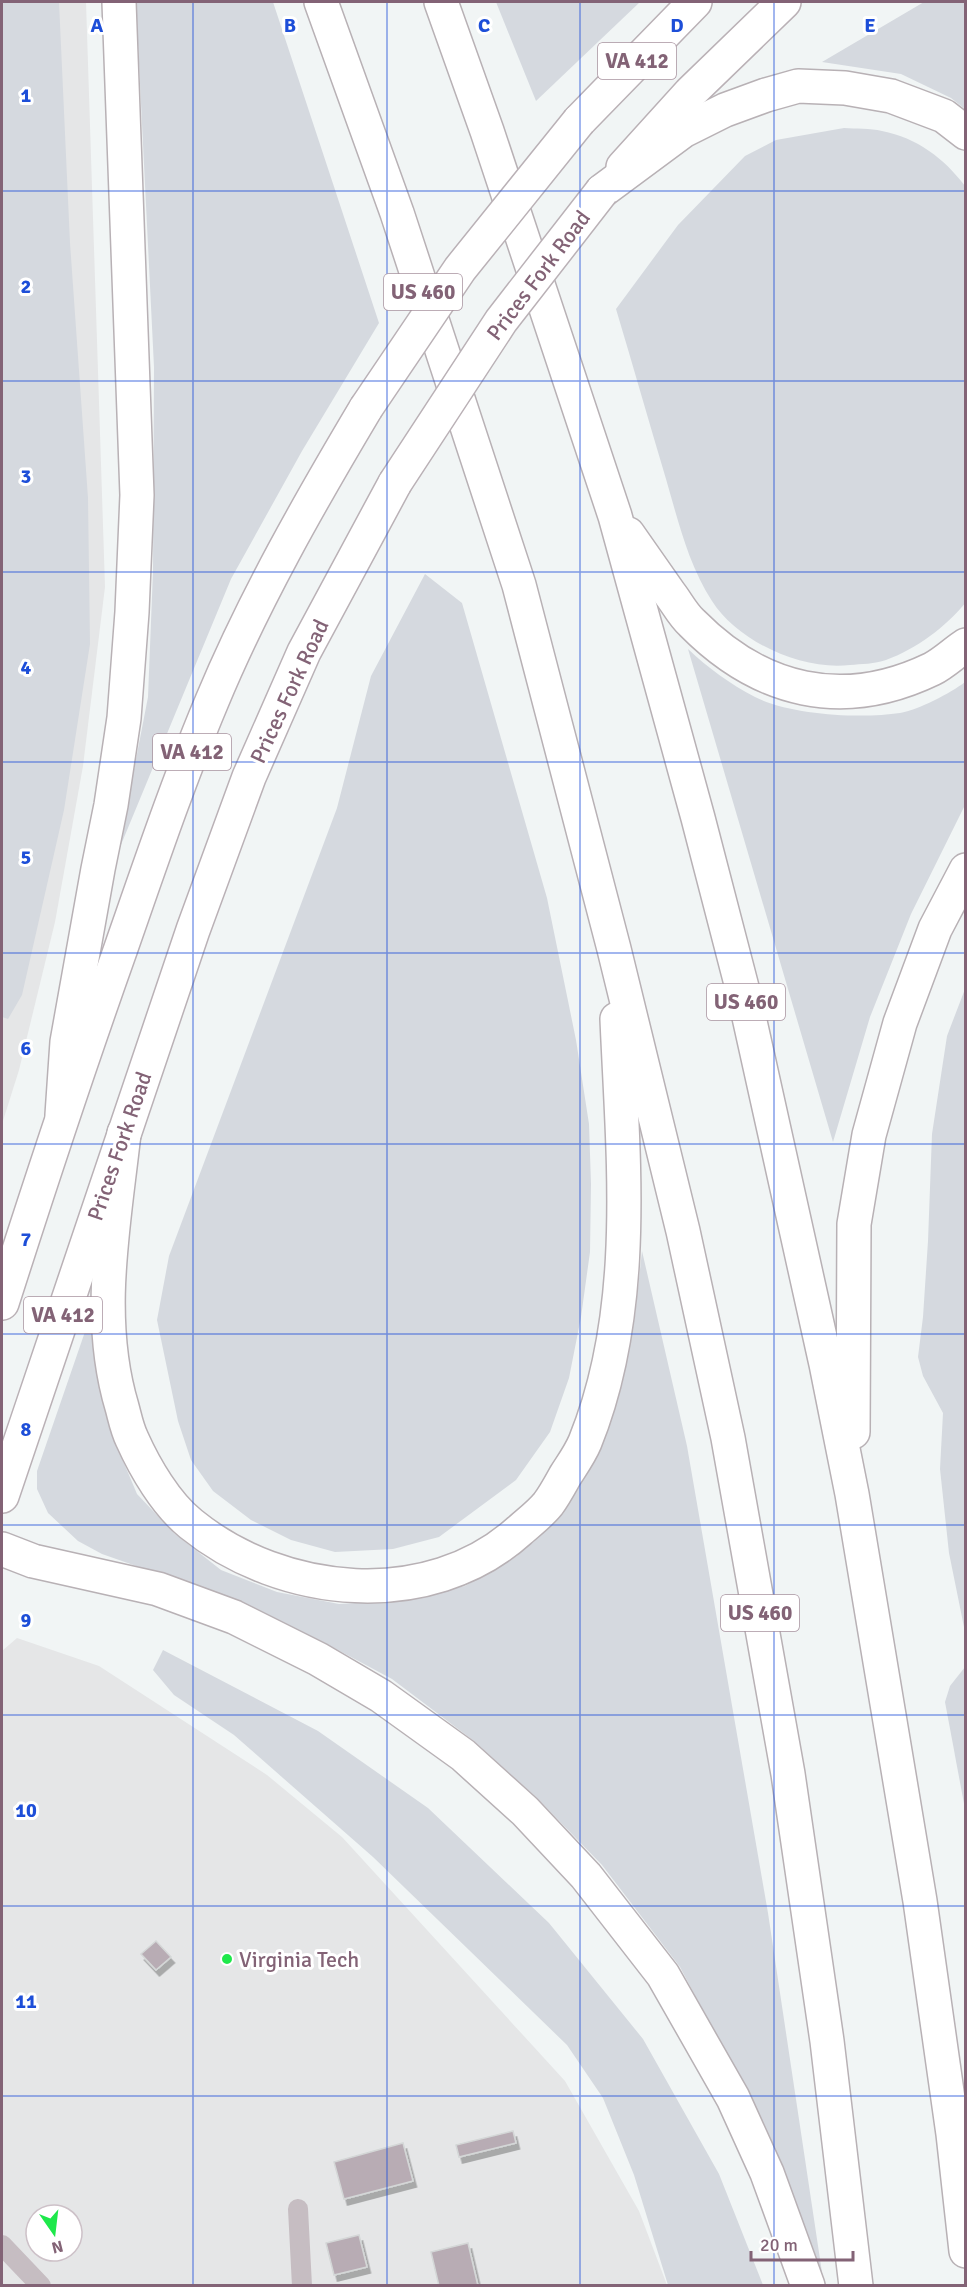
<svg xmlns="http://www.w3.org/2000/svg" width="967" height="2287" viewBox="0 0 967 2287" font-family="Signika,sans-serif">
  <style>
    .built { fill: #e5e6e7; fill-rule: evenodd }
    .green { fill: #d5d9df }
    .building { fill: #b8acb4; stroke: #d4d7d7; stroke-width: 1.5; filter: url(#shadow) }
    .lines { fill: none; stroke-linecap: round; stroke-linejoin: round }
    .primary-casing { stroke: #bab1b6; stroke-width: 36 }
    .motorway-casing { stroke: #b8b1b5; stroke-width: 36 }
    .service { stroke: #c6bdc2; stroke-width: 20 }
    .primary { stroke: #fff; stroke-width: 33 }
    .motorway { stroke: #fff; stroke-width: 33 }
    .primary-bridge-casing { stroke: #bab1b6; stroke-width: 36; stroke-linecap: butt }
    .primary-bridge { stroke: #fff; stroke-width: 33 }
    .grid { fill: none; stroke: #1d4ed8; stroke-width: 1.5; stroke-opacity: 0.55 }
    .poi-dot { fill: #1ee84b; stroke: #fff; stroke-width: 2 }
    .labels { text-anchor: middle; stroke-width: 6; stroke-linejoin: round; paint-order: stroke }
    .shield { fill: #fff; stroke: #a8929f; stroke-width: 1.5 }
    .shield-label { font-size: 21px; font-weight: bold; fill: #836376 }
    .street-label { font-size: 22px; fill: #836376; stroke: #fff }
    .poi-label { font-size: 22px; fill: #836376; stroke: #fff; text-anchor: start }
    .grid-label { font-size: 20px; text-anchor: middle; font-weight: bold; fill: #1d4ed8; stroke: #fff; stroke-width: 6; stroke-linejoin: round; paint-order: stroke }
  </style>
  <defs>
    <filter id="shadow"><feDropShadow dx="3.5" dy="6" stdDeviation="0" flood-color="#0004"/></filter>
  </defs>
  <rect width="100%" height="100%" fill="#f1f5f5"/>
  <g class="built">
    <polygon points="2,2 86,2 105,587 83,766 55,922 19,1070 2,1124"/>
    <path d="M17,1638L99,1666L267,1775L342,1837L565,2081L639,2211L667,2285L2,2286V1651ZM36,2215H72V2251H36Z"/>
  </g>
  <g class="green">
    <polygon points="2,2 59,2 70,243 88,498 90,644 64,810 22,995 8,1019 2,1017"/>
    <polygon points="136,2 273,2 379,323 302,451 231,579 118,852 148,697 153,571 154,367"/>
    <polygon points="496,2 640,2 536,101"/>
    <polygon points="924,2 965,2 965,109 951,98 901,74 822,62"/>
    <path d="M844,128C856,129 870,128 882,131C917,138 944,158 965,186L966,602C946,627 916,649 886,660C875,664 861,664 850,665C803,671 738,642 712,601C688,564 678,520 666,479C649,422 633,366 616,309L678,225L745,156L776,140Z"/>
    <polygon points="425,574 462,603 547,898 576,1040 589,1124 591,1184 590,1252 581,1317 569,1378 550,1432 516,1480 439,1537 393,1549 335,1552 291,1540 251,1520 213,1491 191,1460 178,1421 157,1320 169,1256 337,808 371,676"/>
    <path d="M688,649C708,668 730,684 755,697C791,715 860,719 900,713C918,710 951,693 965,682V805L911,914L870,1017L833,1142Z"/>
    <polygon points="965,989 965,1632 949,1553 940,1469 943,1413 923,1376 918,1357 923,1317 928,1241 932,1134 947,1036"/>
    <polygon points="642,1251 687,1446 768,1913 823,2279 784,2171 746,2092 680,1967 602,1865 536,1797 474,1741 392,1679 323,1642 239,1602 102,1554 78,1541 48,1513 37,1489 37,1471 99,1291 103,1393 113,1437 137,1494 174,1533 221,1570 277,1592 339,1604 408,1600 465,1586 517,1556 562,1513 601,1449 622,1385 635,1316"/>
    <polygon points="163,1650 318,1731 428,1808 549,1923 643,2039 719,2174 763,2285 668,2285 634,2175 603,2098 567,2045 373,1857 234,1735 174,1695 153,1670"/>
    <polygon points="965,1667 965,1809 945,1702 950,1686"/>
  </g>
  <g class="building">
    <polygon points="156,1941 171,1957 156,1970 141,1954"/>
    <polygon points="513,2131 516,2143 459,2157 456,2145"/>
    <polygon points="403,2143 413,2181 344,2199 334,2162"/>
    <polygon points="359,2235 367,2267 334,2275 326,2243"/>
    <polygon points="468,2243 478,2286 439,2286 431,2252"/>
  </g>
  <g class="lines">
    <g class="primary-casing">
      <g id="primary">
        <polyline points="579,121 695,2"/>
        <polyline points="623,167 690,93 784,2"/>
        <path d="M2,1303C40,1184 79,1066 121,948C150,865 178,782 212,701C254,600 310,502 366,408"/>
        <polyline points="2,1496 193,930 249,777 304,652 395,483"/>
      </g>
    </g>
    <g class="motorway-casing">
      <g id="motorway">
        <polyline points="321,2 397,213 519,585 614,949 683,1231 728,1438 788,1774 827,2041 856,2286"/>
        <polyline points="441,2 487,131 615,516 698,818 745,999 826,1364 852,1494 920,1901 953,2134 966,2251"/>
        <polyline points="602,191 683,131 725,110 766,95 798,86 845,88 891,96 944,116 966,133"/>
        <path d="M628,534C642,554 656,574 670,594C677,603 683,615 692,623C760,692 843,712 932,669C944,663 955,652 966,645"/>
        <polyline points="62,1115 67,1042 98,869 111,805 124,718 132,612 137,495 119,2"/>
        <path d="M124,1133C114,1225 95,1317 122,1407C125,1418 127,1429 132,1439C145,1468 166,1504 191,1524C282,1598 429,1612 519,1531C528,1523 540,1514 548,1504C554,1496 560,1485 565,1476C572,1465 580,1454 585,1442C639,1309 623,1159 617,1019"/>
        <polyline points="853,1432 854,1224 869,1135 900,1023 935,929 966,870"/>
        <polyline points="2,1549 33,1561 158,1589 234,1617 318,1659 381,1696 463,1755 525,1811 586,1876 663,1975 733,2098 767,2173 808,2286"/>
      </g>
    </g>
    <g class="service">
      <polyline points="298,2209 302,2286"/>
      <polyline points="2,2245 41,2286"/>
    </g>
    <use href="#primary" class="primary"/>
    <use href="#motorway" class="motorway"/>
    <g class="primary-bridge-casing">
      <g id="primary-bridge">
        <polyline points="366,408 460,269 579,121"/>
        <polyline points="395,483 501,321 602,191"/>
      </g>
    </g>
    <use href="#primary-bridge" class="primary-bridge"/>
  </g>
  <path class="grid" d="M193,2V2286M387,2V2286M580,2V2286M774,2V2286M2,191H966M2,381H966M2,572H966M2,762H966M2,953H966M2,1144H966M2,1334H966M2,1525H966M2,1715H966M2,1906H966M2,2096H966"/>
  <circle class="poi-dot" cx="227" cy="1959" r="6"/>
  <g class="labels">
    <g class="shield">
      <rect x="598" y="43" width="78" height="36" rx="4.5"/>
      <rect x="384" y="274" width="78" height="36" rx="4.5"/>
      <rect x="153" y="734" width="78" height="36" rx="4.5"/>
      <rect x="707" y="984" width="78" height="36" rx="4.5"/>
      <rect x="24" y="1297" width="78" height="36" rx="4.5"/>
      <rect x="721" y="1595" width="78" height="36" rx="4.5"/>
    </g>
    <g class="shield-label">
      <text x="637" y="68">VA 412</text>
      <text x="423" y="299">US 460</text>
      <text x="192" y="759">VA 412</text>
      <text x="746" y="1009">US 460</text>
      <text x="63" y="1322">VA 412</text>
      <text x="760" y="1620">US 460</text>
    </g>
    <g class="street-label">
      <text transform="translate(538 275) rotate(-53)" y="8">Prices Fork Road</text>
      <text transform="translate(289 691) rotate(-65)" y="8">Prices Fork Road</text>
      <text transform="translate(119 1146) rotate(-71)" y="8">Prices Fork Road</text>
    </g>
    <g class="poi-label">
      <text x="239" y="1967">Virginia Tech</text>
    </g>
  </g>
  <g class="grid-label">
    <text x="97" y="32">A</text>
    <text x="290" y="32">B</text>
    <text x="484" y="32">C</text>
    <text x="677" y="32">D</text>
    <text x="870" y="32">E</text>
    <text x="26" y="102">1</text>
    <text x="26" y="293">2</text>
    <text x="26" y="483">3</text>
    <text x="26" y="674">4</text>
    <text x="26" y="864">5</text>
    <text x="26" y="1055">6</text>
    <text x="26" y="1246">7</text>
    <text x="26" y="1436">8</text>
    <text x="26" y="1627">9</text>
    <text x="26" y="1817">10</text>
    <text x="26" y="2008">11</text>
  </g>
  <rect width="967" height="2287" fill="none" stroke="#836376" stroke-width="6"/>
  <g transform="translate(54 2233) rotate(166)"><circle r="28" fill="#ffffff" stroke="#cdc1c8" stroke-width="1.5"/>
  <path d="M0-4.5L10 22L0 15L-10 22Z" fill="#1ee84b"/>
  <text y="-9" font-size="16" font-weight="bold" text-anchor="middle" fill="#836376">N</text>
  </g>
  <path d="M751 2251v9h102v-9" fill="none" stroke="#836376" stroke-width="3"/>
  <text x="760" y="2251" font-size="18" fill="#836376" stroke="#ffffff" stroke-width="4.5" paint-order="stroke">20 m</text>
</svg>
